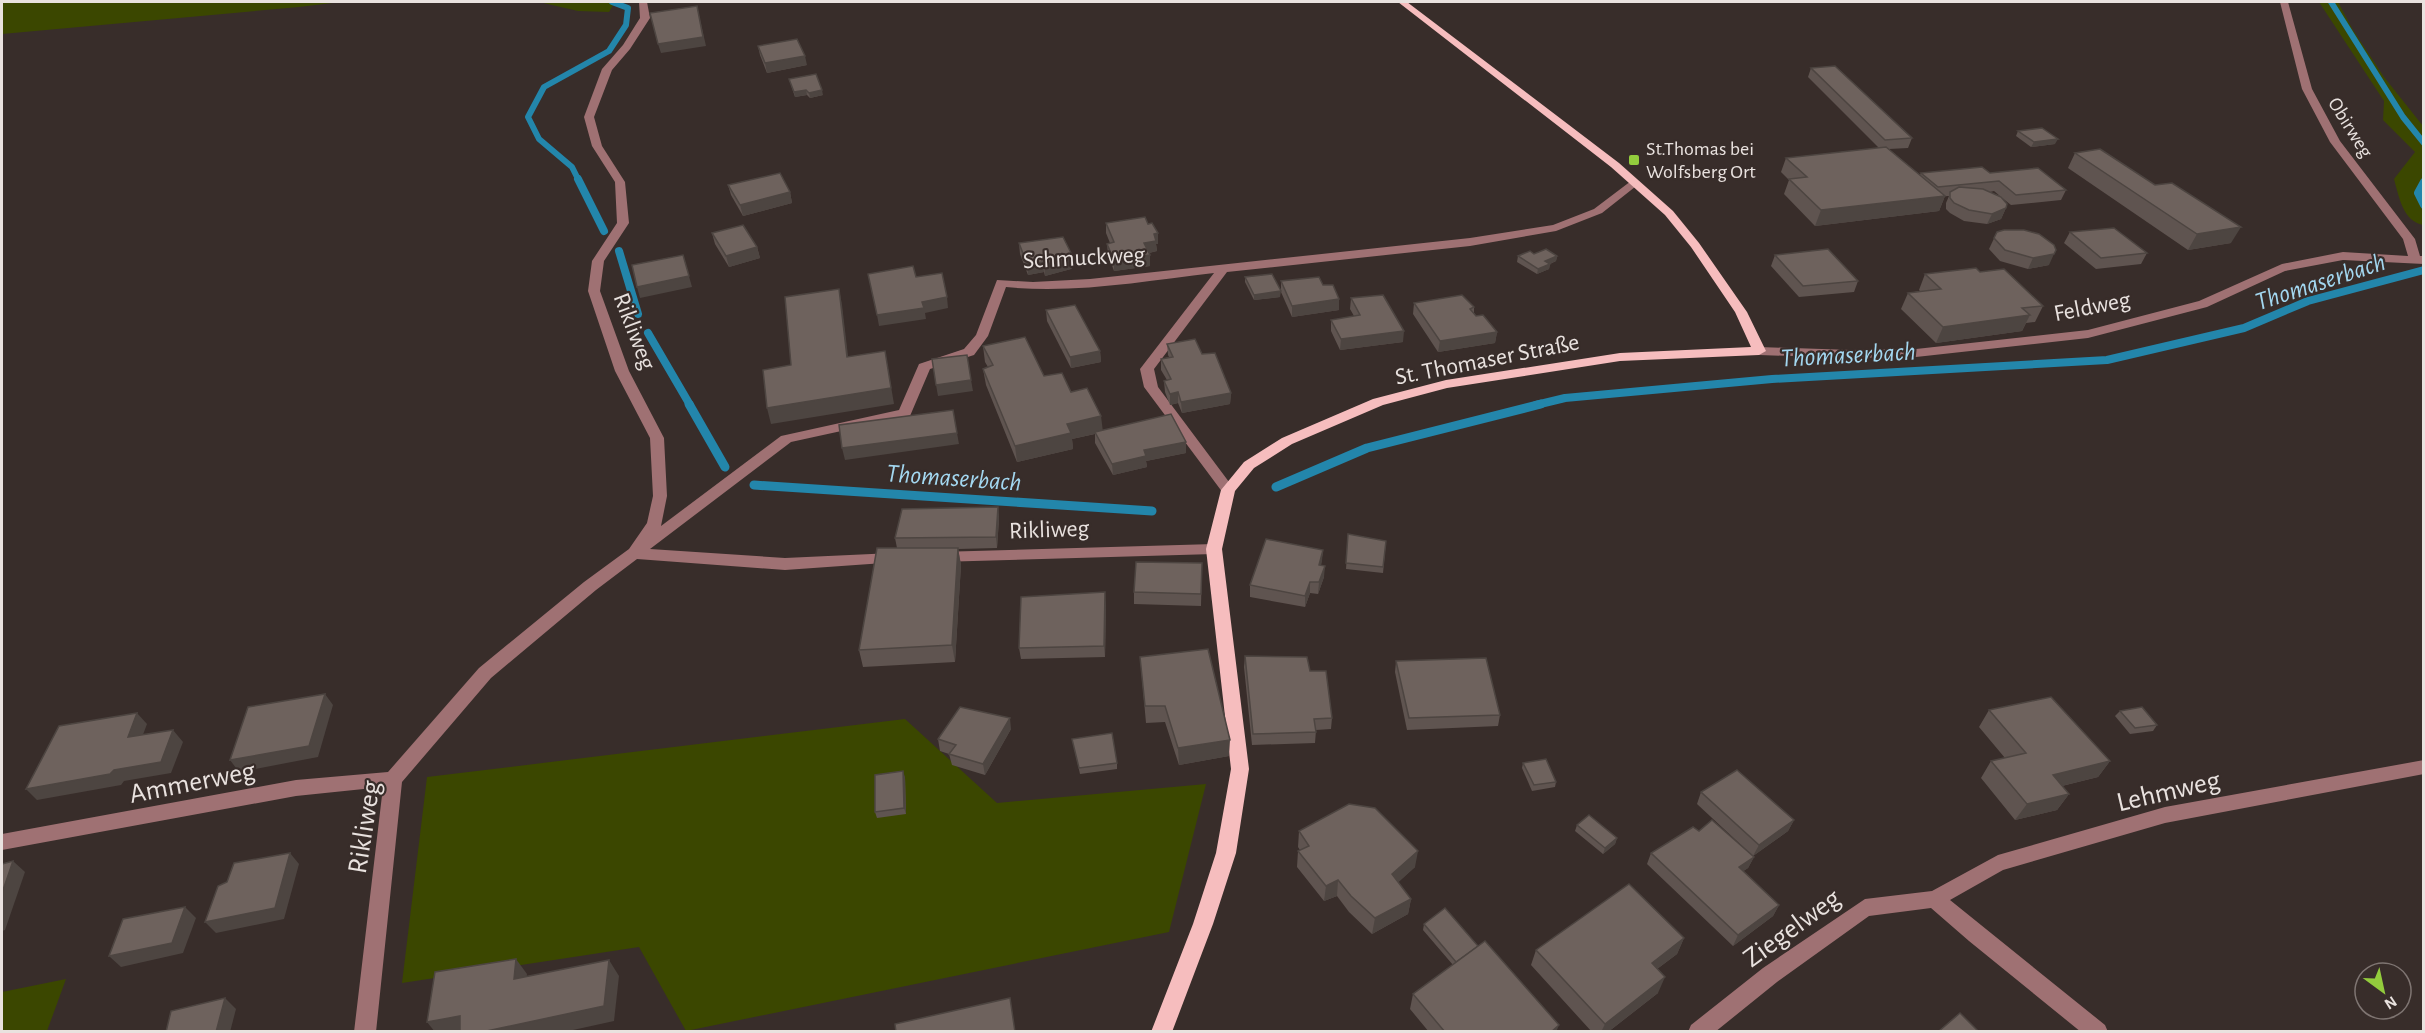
<svg xmlns="http://www.w3.org/2000/svg" width="2425" height="1033" viewBox="0 0 2425 1033" font-family="'Alegreya Sans',sans-serif">
  <style>
    .green { fill: #3b4700 }
    .lines { fill: none; stroke-linecap: round; stroke-linejoin: round }
    .stream-far2 { stroke: #2386ab; stroke-width: 6 }
    .stream-far1 { stroke: #2386ab; stroke-width: 8 }
    .stream { stroke: #2386ab; stroke-width: 9 }
    .minor { fill: #9f7173; fill-rule: evenodd }
    .major { fill: #f6bdbe; fill-rule: evenodd }
    .wall { fill: #5f5450; fill-rule: evenodd }
    .shaded-wall { fill: #4d4541 }
    .building { fill: #6e625d; stroke: #4d4541; stroke-width: 1.5 }
    .poi-dot { fill: #93cc3d; stroke: #382d2a; stroke-width: 2 }
    .labels { text-anchor: middle; stroke-width: 4.5; stroke-linejoin: round; paint-order: stroke }
    .far-street-label { font-size: 20px; fill: #e9e2df; stroke: #382d2a }
    .far-poi-label { font-size: 20px; fill: #e9e2df; stroke: #382d2a; text-anchor: start }
    .street-label { font-size: 24px; fill: #e9e2df; stroke: #382d2a }
    .water-label { font-size: 26px; font-style: italic; fill: #a3d7f0; stroke: #382d2a }
    .near-street-label { font-size: 28px; fill: #e9e2df; stroke: #382d2a }
  </style>
  <rect width="100%" height="100%" fill="#382d2a"/>
  <g class="green">
    <polygon points="2,2 341,2 299,7 2,34"/>
    <polygon points="539,2 615,2 609,12 578,11"/>
    <path d="M2319,2H2338L2353,30L2384,77L2423,126V225C2403,221 2399,197 2394,179L2415,152L2383,120L2384,101Z"/>
    <polygon points="905,719 997,803 1206,784 1169,932 686,1031 639,947 402,983 427,777"/>
    <polygon points="66,979 47,1031 2,1031 2,992"/>
  </g>
  <g class="lines">
    <g class="stream-far2">
      <polyline points="2331,2 2403,117 2424,143"/>
      <polyline points="579,181 572,167 539,139 528,117 544,87 609,51 626,25 628,8 612,2"/>
    </g>
    <g class="stream-far1">
      <polyline points="578,179 604,231"/>
      <polyline points="2424,182 2418,193 2424,205"/>
      <polyline points="619,251 638,314"/>
      <polyline points="648,333 690,405"/>
      <polyline points="1536,405 1565,398 1772,379 2107,360 2244,328 2308,301 2424,270"/>
    </g>
    <g class="stream">
      <polyline points="689,404 725,467"/>
      <polyline points="754,485 1152,511"/>
      <polyline points="1276,487 1367,448 1541,404"/>
    </g>
    <g class="minor">
      <path d="M639,2H647L650,18L630,49L612,70L594,117L602,146L625,182L629,223L604,261L600,291L629,371L664,438L667,496L661,526L781,436L899,410L919,364L964,349L976,335L997,280L1033,282L1090,279L1470,238L1553,225L1594,209L1631,181H1639L1640,183L1602,213L1556,231L1470,246L1227,272L1154,369L1158,387L1235,490L1228,495L1223,493L1144,387L1140,369L1214,273C1145,281 1075,294 1006,287L988,336L974,355L930,369L910,416L791,442L650,549L785,558L893,553L898,554L901,558L898,562L785,570L637,559L596,590L491,678L402,782L376,1032H354L383,787L296,796L2,850V834L296,780L388,772L479,668L584,582L629,549L647,523L653,496L650,438L615,371L588,291L592,261L617,223L615,182L592,146L584,117L602,69L623,45L640,18Z"/>
      <polygon points="2280,2 2288,2 2312,89 2340,141 2415,239 2420,256 2424,256 2424,264 2343,260 2285,271 2207,307 2088,338 1916,357 1851,358 1759,355 1752,351 1759,347 1851,350 1916,349 2088,330 2199,301 2282,264 2343,252 2408,256 2403,239 2330,142 2302,89"/>
      <polygon points="1214,544 1219,545 1222,549 1219,553 1214,554 938,562 933,561 930,557 933,553 938,552"/>
      <polygon points="2424,760 2424,774 2165,823 2003,870 1950,900 2105,1025 2108,1032 2081,1032 1969,941 1931,908 1869,916 1777,982 1715,1032 1688,1032 1691,1025 1763,968 1865,899 1932,891 1998,855 2165,807"/>
    </g>
    <polygon class="major" points="1398,2 1407,2 1619,163 1673,211 1699,243 1747,312 1766,351 1759,355 1620,361 1447,388 1383,405 1292,444 1254,468 1235,491 1222,549 1249,769 1236,853 1213,924 1172,1032 1151,1032 1193,924 1216,853 1231,769 1206,549 1221,490 1244,462 1282,438 1373,399 1446,380 1620,353 1751,347 1735,312 1691,247 1665,215 1611,167"/>
  </g>
  <g class="wall">
    <polygon points="758,46 807,65 767,73 760,55"/>
    <path d="M1811,68L1912,138L1908,148L1889,149L1920,175L1921,173H1990L2066,190L2061,200L2011,205L2001,197L2006,208L2001,219L1987,224L1964,221L1950,213L1946,209V203L1949,196H1945L1939,211L1815,226L1784,194L1789,180L1781,172L1786,158L1879,148L1808,77ZM1994,191L2000,196L1990,192Z"/>
    <polygon points="789,79 823,95 810,98 807,95 795,97"/>
    <polygon points="2018,131 2055,144 2031,147 2016,136"/>
    <polygon points="2075,153 2231,243 2188,250 2068,168"/>
    <polygon points="728,185 790,192 792,203 743,216 731,195"/>
    <polygon points="1106,223 1148,224 1158,233 1158,244 1156,244 1157,251 1149,253 1150,266 1114,271 1108,254 1107,244 1110,243 1106,233"/>
    <polygon points="1997,232 2049,265 2028,269 2000,261 1989,249"/>
    <polygon points="2070,232 2147,253 2141,264 2096,269 2064,243"/>
    <polygon points="712,233 757,247 760,258 729,267 715,244"/>
    <polygon points="1019,243 1072,255 1073,266 1071,269 1045,276 1044,272 1028,275 1020,254"/>
    <polygon points="1534,254 1557,256 1556,261 1550,264 1549,269 1537,274 1517,262 1518,256"/>
    <polygon points="1775,255 1858,281 1854,292 1799,297 1771,266"/>
    <polygon points="1980,272 2043,306 2035,322 2026,323 2022,331 1936,343 1901,309 1908,293 1920,291 1919,290 1925,274"/>
    <polygon points="1245,277 1280,297 1254,300 1245,282"/>
    <polygon points="1281,281 1323,285 1339,299 1339,310 1292,317 1281,292"/>
    <polygon points="1351,298 1403,342 1340,350 1331,331 1331,320 1354,316 1350,309"/>
    <polygon points="1414,303 1474,307 1474,313 1476,316 1497,332 1495,343 1438,352 1413,314"/>
    <polygon points="1046,310 1100,351 1101,362 1071,368 1047,321"/>
    <polygon points="1167,344 1202,354 1231,393 1230,404 1182,413 1178,403 1170,405 1165,392 1164,381 1167,380 1161,370 1161,359 1169,357 1168,355"/>
    <polygon points="983,346 1044,376 1071,392 1102,430 1186,453 1146,461 1147,467 1113,475 1095,443 1095,434 1072,439 1073,449 1017,462 986,385 983,369 988,367 985,362"/>
    <polygon points="998,507 999,519 997,548 958,549 961,565 955,662 863,667 859,650 897,548 895,538"/>
    <polygon points="1348,534 1386,541 1383,573 1346,569"/>
    <polygon points="1323,550 1321,565 1324,577 1318,594 1310,593 1305,607 1250,597 1250,585"/>
    <polygon points="1202,563 1201,606 1134,604 1134,592"/>
    <polygon points="1106,604 1105,657 1021,659 1019,648"/>
    <polygon points="1245,656 1310,671 1332,718 1331,729 1316,730 1315,743 1252,745 1244,667"/>
    <polygon points="1140,657 1229,756 1179,765 1165,722 1146,723"/>
    <polygon points="1396,661 1500,715 1498,726 1407,730 1395,672"/>
    <polygon points="1989,710 2110,761 2098,777 2062,786 2069,794 2057,810 2015,820 1981,778 1991,761 2005,758 1979,727"/>
    <polygon points="2120,711 2157,725 2153,731 2130,734 2115,716"/>
    <polygon points="1011,729 985,775 952,765 949,754 940,751 938,739"/>
    <polygon points="1072,739 1117,763 1117,769 1080,774"/>
    <polygon points="1523,763 1556,782 1555,787 1532,791 1522,768"/>
    <polygon points="905,777 906,814 877,818 875,812"/>
    <polygon points="1701,792 1794,820 1788,831 1753,856 1697,804"/>
    <polygon points="1577,825 1617,838 1615,844 1603,854 1575,831"/>
    <polygon points="1299,831 1415,867 1398,882 1411,899 1408,914 1372,934 1349,912 1337,896 1324,901 1297,867 1298,851 1300,850 1298,847"/>
    <polygon points="1699,831 1754,857 1748,868 1743,871 1779,905 1773,916 1733,946 1647,864 1651,853"/>
    <polygon points="1424,924 1478,946 1556,1032 1429,1032 1410,1009 1413,994 1453,965 1423,930"/>
    <polygon points="1684,938 1677,954 1657,969 1658,993 1608,1032 1592,1032 1531,965 1536,950"/>
  </g>
  <g class="shaded-wall">
    <polygon points="697,6 706,46 661,53 658,44"/>
    <polygon points="805,56 807,65 767,73 765,63"/>
    <polygon points="806,90 807,95 795,97 794,92"/>
    <polygon points="822,90 823,95 810,98 809,93"/>
    <polygon points="2058,139 2055,144 2031,147 2034,142"/>
    <polygon points="790,192 792,203 743,216 740,205"/>
    <polygon points="1945,196 1939,211 1815,226 1821,210"/>
    <polygon points="2006,208 2001,219 1987,224 1992,214"/>
    <polygon points="2241,227 2231,243 2188,250 2197,234"/>
    <polygon points="1158,233 1158,244 1156,244 1157,251 1144,254 1144,243 1154,234"/>
    <polygon points="757,247 760,258 729,267 726,256"/>
    <polygon points="2054,254 2049,265 2028,269 2033,258"/>
    <polygon points="683,255 692,287 640,298 637,287"/>
    <polygon points="1072,255 1073,266 1071,269 1045,276 1044,265"/>
    <polygon points="1150,255 1150,266 1114,271 1114,260"/>
    <polygon points="1557,256 1556,261 1545,266 1550,264 1549,269 1537,274 1538,269 1545,261"/>
    <polygon points="1043,262 1044,272 1028,275 1027,264"/>
    <polygon points="839,289 842,305 850,373 847,357"/>
    <polygon points="1281,291 1280,297 1254,300 1254,295"/>
    <polygon points="947,297 948,308 925,313 926,319 879,326 877,315 922,302"/>
    <polygon points="1339,299 1339,310 1292,317 1292,306"/>
    <polygon points="2030,315 2022,331 1936,343 1943,327"/>
    <polygon points="1404,331 1403,342 1340,350 1341,339"/>
    <polygon points="1497,332 1495,343 1438,352 1440,341"/>
    <polygon points="885,351 894,404 771,424 767,408"/>
    <polygon points="1100,351 1101,362 1071,368 1070,357"/>
    <polygon points="971,380 973,391 938,396 936,385"/>
    <polygon points="1178,392 1178,403 1170,405 1170,394"/>
    <polygon points="1231,393 1230,404 1182,413 1181,402"/>
    <polygon points="1101,416 1103,432 1072,439 1073,449 1017,462 1015,446 1067,424"/>
    <polygon points="957,433 959,444 845,460 842,448"/>
    <polygon points="1186,442 1186,453 1146,461 1147,467 1113,475 1112,464 1144,450"/>
    <polygon points="998,507 999,519 997,548 996,537"/>
    <polygon points="958,548 961,565 955,662 952,645"/>
    <polygon points="1323,550 1322,561 1318,576 1319,565"/>
    <polygon points="1325,566 1324,577 1318,594 1319,582"/>
    <polygon points="1310,582 1310,593 1305,607 1305,596"/>
    <polygon points="1105,592 1106,604 1105,657 1104,646"/>
    <polygon points="325,694 333,705 318,757 239,772 230,760"/>
    <polygon points="137,713 147,724 138,748 128,737"/>
    <polygon points="1010,718 1011,729 985,775 983,764"/>
    <polygon points="173,730 183,742 171,773 124,781 121,785 37,800 26,789 114,770"/>
    <polygon points="1230,740 1229,756 1179,765 1178,748"/>
    <polygon points="2110,761 2098,777 2041,791 2053,775"/>
    <polygon points="903,771 905,777 906,814 904,808"/>
    <polygon points="2069,794 2057,810 2015,820 2027,804"/>
    <polygon points="1794,820 1788,831 1753,856 1759,845"/>
    <polygon points="1617,838 1615,844 1603,854 1605,848"/>
    <polygon points="1418,851 1415,867 1390,890 1392,874"/>
    <polygon points="290,853 299,864 284,919 216,933 205,922"/>
    <polygon points="1754,857 1748,868 1734,878 1739,867"/>
    <polygon points="13,861 25,872 5,930 2,931 2,893"/>
    <polygon points="1338,880 1337,896 1324,901 1326,886"/>
    <polygon points="1411,899 1408,914 1372,934 1375,918"/>
    <polygon points="1779,905 1773,916 1733,946 1738,935"/>
    <polygon points="185,907 196,918 183,953 121,967 109,956"/>
    <polygon points="1684,938 1677,954 1645,978 1652,963"/>
    <polygon points="516,959 527,974 525,994 514,979"/>
    <polygon points="609,960 619,976 614,1021 564,1032 482,1032"/>
    <polygon points="1665,977 1658,993 1608,1032 1601,1032 1605,1024"/>
    <polygon points="225,998 236,1009 230,1032 216,1032"/>
    <polygon points="460,1016 472,1031 435,1032 427,1022"/>
    <polygon points="1559,1025 1556,1032 1551,1032"/>
  </g>
  <g class="building">
    <polygon points="697,6 703,37 658,44 650,13"/>
    <polygon points="797,39 805,56 765,63 758,46"/>
    <polygon points="1835,66 1912,138 1885,140 1811,68"/>
    <polygon points="816,74 822,90 809,93 806,90 794,92 789,79"/>
    <polygon points="2042,128 2058,139 2034,142 2018,131"/>
    <polygon points="1886,147 1945,196 1821,210 1789,179 1807,177 1786,158"/>
    <polygon points="2100,149 2155,185 2172,183 2241,227 2197,234 2075,153"/>
    <polygon points="1982,167 1990,173 2038,168 2066,190 2016,195 1999,181 1938,187 1921,173"/>
    <polygon points="780,173 790,192 740,205 728,185"/>
    <polygon points="1959,187 1983,189 2001,197 2007,204 2006,208 1992,214 1969,210 1954,203 1950,198 1950,192"/>
    <polygon points="1145,217 1148,224 1152,223 1158,233 1154,234 1156,241 1144,243 1150,255 1114,260 1107,244 1114,242 1106,223"/>
    <polygon points="743,225 757,247 726,256 712,233"/>
    <polygon points="2114,228 2147,253 2101,258 2070,232"/>
    <polygon points="2004,230 2024,230 2039,234 2054,245 2056,250 2054,254 2033,258 2005,250 1994,238 1997,232"/>
    <polygon points="1063,237 1072,255 1070,258 1044,265 1043,262 1027,264 1019,243"/>
    <polygon points="1546,249 1557,256 1545,261 1550,264 1538,269 1518,256 1530,251 1534,254"/>
    <polygon points="1828,249 1858,281 1803,286 1775,255"/>
    <polygon points="683,255 689,276 637,287 632,265"/>
    <polygon points="913,266 916,277 942,273 947,297 922,302 924,308 877,315 868,274"/>
    <polygon points="1976,268 1980,272 2004,269 2043,306 2022,308 2030,315 1943,327 1908,293 1941,289 1925,274"/>
    <polygon points="1272,274 1281,291 1254,295 1245,277"/>
    <polygon points="1319,277 1323,285 1333,285 1339,299 1292,306 1281,281"/>
    <polygon points="839,289 847,357 885,351 891,388 767,408 763,370 791,365 785,297"/>
    <polygon points="1383,295 1404,331 1341,339 1331,320 1360,315 1351,298"/>
    <polygon points="1462,295 1474,307 1470,309 1476,316 1483,315 1497,332 1440,341 1414,303"/>
    <polygon points="1075,305 1100,351 1070,357 1046,310"/>
    <polygon points="1025,337 1044,376 1062,373 1071,392 1087,388 1101,416 1067,424 1071,433 1015,446 983,369 993,365 983,346"/>
    <polygon points="1195,339 1202,354 1215,353 1231,393 1181,402 1178,392 1170,394 1164,381 1171,379 1161,359 1173,357 1167,344"/>
    <polygon points="967,355 971,380 936,385 932,359"/>
    <polygon points="953,410 957,433 842,448 839,425"/>
    <polygon points="1171,414 1186,442 1144,450 1146,456 1112,464 1095,432"/>
    <polygon points="998,507 996,537 895,538 902,509"/>
    <polygon points="1348,534 1386,541 1383,567 1346,563"/>
    <polygon points="1266,539 1323,550 1319,565 1325,566 1319,582 1310,582 1305,596 1250,585"/>
    <polygon points="877,548 958,548 952,645 859,650"/>
    <polygon points="1136,562 1202,563 1201,594 1134,592"/>
    <polygon points="1105,592 1104,646 1019,648 1021,597"/>
    <polygon points="1208,649 1230,740 1178,748 1165,706 1145,706 1140,657"/>
    <polygon points="1245,656 1307,657 1310,671 1326,671 1332,718 1314,719 1316,732 1253,734"/>
    <polygon points="1486,658 1500,715 1409,718 1396,661"/>
    <polygon points="325,694 309,746 230,760 248,707"/>
    <polygon points="2051,697 2110,761 2053,775 2069,794 2027,804 1991,761 2026,753 1989,710"/>
    <polygon points="960,707 1010,718 983,764 949,754 956,745 938,739"/>
    <polygon points="2142,707 2157,725 2135,728 2120,711"/>
    <polygon points="137,713 128,737 173,730 161,762 114,770 110,774 26,789 59,726"/>
    <polygon points="1112,733 1117,763 1079,768 1072,739"/>
    <polygon points="1546,759 1556,782 1534,785 1523,763"/>
    <polygon points="1737,770 1794,820 1759,845 1701,792"/>
    <polygon points="903,771 904,808 875,812 875,775"/>
    <polygon points="1349,804 1375,808 1418,851 1392,874 1411,899 1375,918 1351,896 1338,880 1326,886 1298,851 1309,846 1299,831"/>
    <polygon points="1589,815 1617,838 1605,848 1577,825"/>
    <polygon points="1712,820 1754,857 1739,867 1779,905 1738,935 1651,853 1693,827 1699,831"/>
    <polygon points="290,853 275,908 205,922 218,886 227,882 234,863"/>
    <polygon points="13,861 2,893 2,864"/>
    <polygon points="1629,884 1684,938 1652,963 1665,977 1605,1024 1536,950"/>
    <polygon points="185,907 172,943 109,956 123,919"/>
    <polygon points="1445,908 1478,946 1456,962 1424,924"/>
    <polygon points="1485,941 1559,1025 1551,1032 1445,1032 1413,994"/>
    <polygon points="516,959 514,979 609,960 604,1006 482,1032 460,1032 460,1016 427,1022 435,972"/>
    <polygon points="225,998 216,1032 166,1032 171,1011"/>
    <polygon points="1010,998 1015,1032 896,1032 895,1024"/>
    <polygon points="1960,1013 1979,1032 1938,1032"/>
  </g>
  <rect class="poi-dot" x="1628" y="154" width="12" height="12" rx="3"/>
  <g class="labels">
    <g class="far-street-label">
      <text transform="translate(2351 127) rotate(58)" y="7">Obirweg</text>
    </g>
    <g class="far-poi-label">
      <text x="1646" y="155">St.Thomas bei<tspan x="1646" dy="23">Wolfsberg Ort</tspan></text>
    </g>
    <g class="street-label">
      <text transform="translate(1084 257) rotate(-3)" y="8">Schmuckweg</text>
      <text transform="translate(2092 306) rotate(-11)" y="8">Feldweg</text>
      <text transform="translate(635 331) rotate(69)" y="8">Rikliweg</text>
      <text transform="translate(1487 359) rotate(-11)" y="8">St. Thomaser Straße</text>
      <text transform="translate(1049 529) rotate(-2)" y="8">Rikliweg</text>
    </g>
    <g class="water-label">
      <text transform="translate(2320 281) rotate(-18)" y="9">Thomaserbach</text>
      <text transform="translate(1848 354) rotate(-3)" y="9">Thomaserbach</text>
      <text transform="translate(954 477) rotate(4)" y="9">Thomaserbach</text>
    </g>
    <g class="near-street-label">
      <text transform="translate(192 781) rotate(-11)" y="10">Ammerweg</text>
      <text transform="translate(2168 790) rotate(-13)" y="10">Lehmweg</text>
      <text transform="translate(363 827) rotate(-81)" y="10">Rikliweg</text>
      <text transform="translate(1791 927) rotate(-36)" y="10">Ziegelweg</text>
    </g>
  </g>
  <rect width="2425" height="1033" fill="none" stroke="#e9e2df" stroke-width="6"/>
  <g transform="translate(2383 991) rotate(147)"><circle r="28" fill="#382d2a" stroke="#7f7572" stroke-width="1.5"/>
  <path d="M0-4.5L10 22L0 15L-10 22Z" fill="#93cc3d"/>
  <text y="-9" font-size="16" font-weight="bold" text-anchor="middle" fill="#e9e2df">N</text>
  </g>
</svg>
